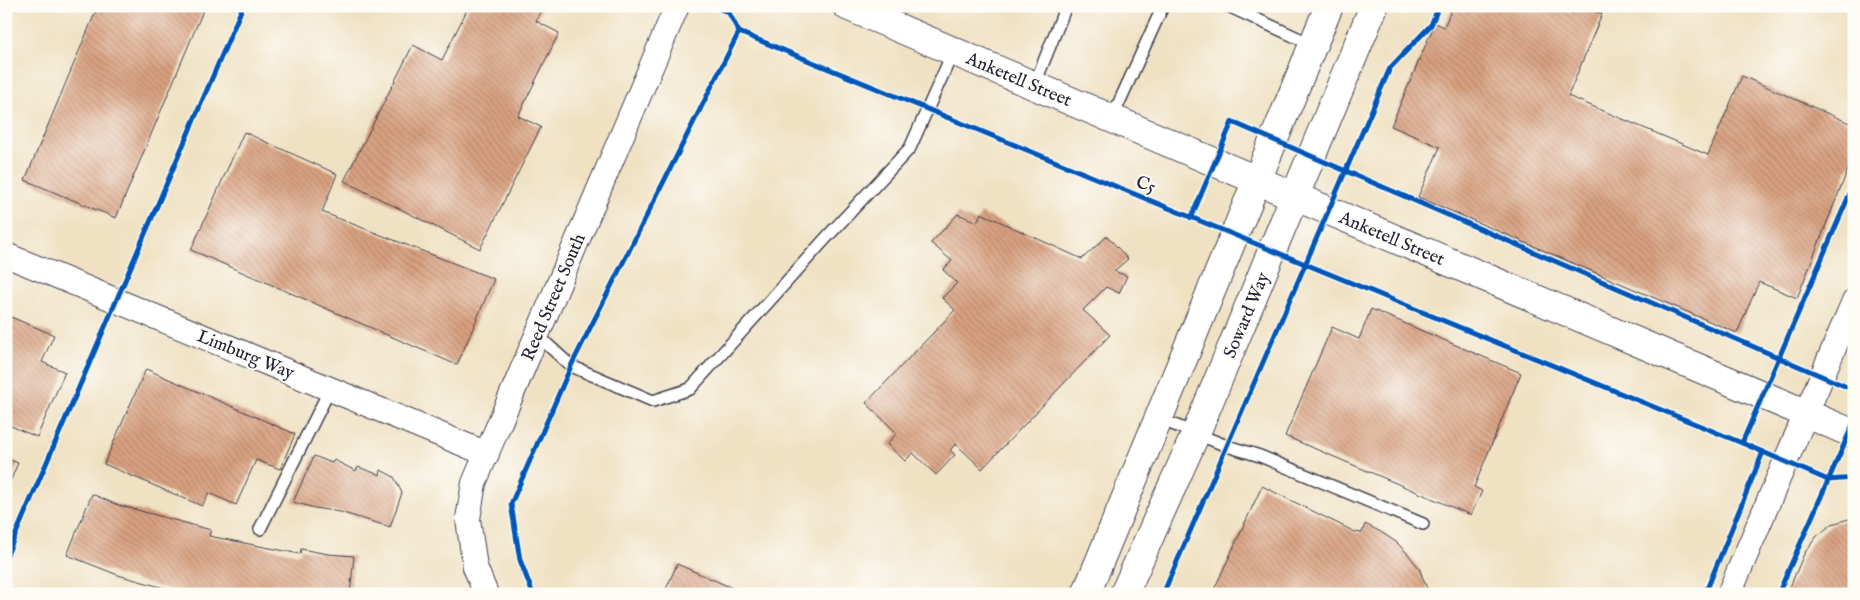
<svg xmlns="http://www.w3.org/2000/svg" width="1860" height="600" viewBox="0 0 1860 600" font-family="'IM FELL English',serif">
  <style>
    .building { fill: url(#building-back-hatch) }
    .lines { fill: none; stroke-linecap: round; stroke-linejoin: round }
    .lane-casing { stroke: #413f4f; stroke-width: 14 }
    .street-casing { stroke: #413f4f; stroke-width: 26 }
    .secondary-casing { stroke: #413f4f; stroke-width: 30 }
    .primary-casing { stroke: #413f4f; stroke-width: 30 }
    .lane { stroke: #fff; stroke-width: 11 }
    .street { stroke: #fff; stroke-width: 24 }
    .secondary { stroke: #fff; stroke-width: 28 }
    .primary { stroke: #fff; stroke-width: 28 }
    .cycleway-casing { stroke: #fdfcf7; stroke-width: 8 }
    .cycleway { stroke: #0057b8; stroke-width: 5 }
    .labels { text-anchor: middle; stroke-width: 4; stroke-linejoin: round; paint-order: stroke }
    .street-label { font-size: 18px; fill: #22223b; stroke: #fdfcf7 }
  </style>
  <defs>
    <pattern id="building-back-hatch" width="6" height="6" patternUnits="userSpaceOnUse" patternTransform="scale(1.25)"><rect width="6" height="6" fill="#d9a180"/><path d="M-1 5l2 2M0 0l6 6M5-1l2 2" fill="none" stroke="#b0836a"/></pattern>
  </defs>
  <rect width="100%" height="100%" fill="#fdfcf7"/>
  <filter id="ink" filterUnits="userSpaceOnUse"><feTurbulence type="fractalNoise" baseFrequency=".02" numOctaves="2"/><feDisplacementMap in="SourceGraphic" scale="10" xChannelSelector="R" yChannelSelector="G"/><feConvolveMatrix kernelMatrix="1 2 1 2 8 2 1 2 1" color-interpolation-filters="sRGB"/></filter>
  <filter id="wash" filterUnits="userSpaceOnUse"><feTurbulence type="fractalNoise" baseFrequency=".0096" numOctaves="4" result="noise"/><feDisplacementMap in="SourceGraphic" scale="20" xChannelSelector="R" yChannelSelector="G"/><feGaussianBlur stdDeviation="1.12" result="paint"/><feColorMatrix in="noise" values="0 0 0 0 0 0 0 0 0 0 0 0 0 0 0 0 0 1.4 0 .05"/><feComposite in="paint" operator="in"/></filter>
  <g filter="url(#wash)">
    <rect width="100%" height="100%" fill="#efe1c2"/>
    <g id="blocks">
      <g class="building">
        <polygon points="6,6 14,6 6,23"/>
        <polygon points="98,6 205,6 116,218 25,180"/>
        <polygon points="469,6 543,6 536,21 559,33 518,116 541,127 480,249 344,181 413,45 442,60"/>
        <polygon points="1453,6 1557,6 1572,13 1574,6 1584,6 1602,14 1568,96 1708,155 1742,76 1854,125 1854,154 1797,298 1759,282 1737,333 1418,197 1440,147 1391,126 1435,23 1444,27"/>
        <polygon points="244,132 337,174 322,212 494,279 457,365 191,250"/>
        <polygon points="981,213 1082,259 1107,236 1128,259 1114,271 1127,276 1119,293 1106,287 1083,310 1110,335 982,469 956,444 950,450 955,455 936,475 913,453 905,461 887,444 897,433 866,403 955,310 942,298 957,283 943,270 952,261 931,243 958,214 977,222"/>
        <polygon points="1371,309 1521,373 1474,487 1482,491 1471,515 1285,436 1332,327 1359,339"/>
        <polygon points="6,315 54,335 42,362 65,372 37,437 6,424"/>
        <polygon points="146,369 295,434 280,469 256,460 236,505 209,493 202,506 104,464"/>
        <polygon points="314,456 332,463 334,460 356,471 358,467 380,475 381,470 394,477 402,493 390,527 340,512 315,508 293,502"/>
        <polygon points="6,458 18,463 6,491"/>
        <polygon points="1262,486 1355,532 1362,533 1365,524 1381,532 1396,542 1408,554 1419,568 1429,594 1212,594"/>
        <polygon points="92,494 115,504 211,530 209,536 300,554 301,549 328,554 354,556 350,594 185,594 118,575 67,555"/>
        <polygon points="1852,518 1854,518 1854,594 1787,594 1804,554 1816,537 1832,524"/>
        <polygon points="677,564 746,594 664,594"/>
      </g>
    </g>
  </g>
  <g filter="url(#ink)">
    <use href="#blocks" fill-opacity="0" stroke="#413f4f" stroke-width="1"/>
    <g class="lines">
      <g class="lane-casing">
        <g id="lane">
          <polyline points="1228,6 1313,45"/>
          <polyline points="1034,86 1066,6"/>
          <polyline points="1112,118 1163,6"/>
          <polyline points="537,335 571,366 653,401 690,389 826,238 910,148 953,52"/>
          <polyline points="1157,418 1227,446 1260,456 1423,524"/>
          <polyline points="260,529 330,389"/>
        </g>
      </g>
      <g class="street-casing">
        <g id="street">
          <polyline points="6,255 487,454"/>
          <polyline points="486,594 475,567 468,519 474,483 677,6"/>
          <polyline points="1729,594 1854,301"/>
        </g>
      </g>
      <g class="secondary-casing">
        <polyline id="secondary" points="847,6 1854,434"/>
      </g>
      <g class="primary-casing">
        <g id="primary">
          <polyline points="1086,594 1329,6"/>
          <polyline points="1124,594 1196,433 1374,6"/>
        </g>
      </g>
      <use href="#lane" class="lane"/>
      <use href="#street" class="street"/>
      <use href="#secondary" class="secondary"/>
      <use href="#primary" class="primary"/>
      <g class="cycleway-casing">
        <g id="cycleway">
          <polyline points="714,6 729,13 739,32 1742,443 1828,480 1854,478"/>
          <polyline points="1191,218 1232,122 1854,390"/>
          <polyline points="1742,443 1854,184"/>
          <polyline points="6,557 243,6"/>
          <polyline points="533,594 520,560 511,504 571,366 739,32"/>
          <polyline points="1163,594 1390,68 1431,25 1439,6"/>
          <polyline points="1705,594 1763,452"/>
          <polyline points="1778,594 1854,422"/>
        </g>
      </g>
      <use href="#cycleway" class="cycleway"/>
    </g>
  </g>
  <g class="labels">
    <g class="street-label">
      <text transform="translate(1019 79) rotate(23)" y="6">Anketell Street</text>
      <text transform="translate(1146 184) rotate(22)" y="6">C5</text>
      <text transform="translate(1392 238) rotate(23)" y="6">Anketell Street</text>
      <text transform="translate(553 297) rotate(-67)" y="6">Reed Street South</text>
      <text transform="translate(1246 315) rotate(-67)" y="6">Soward Way</text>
      <text transform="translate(246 354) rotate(22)" y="6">Limburg Way</text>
    </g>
  </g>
  <rect width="1860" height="600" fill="none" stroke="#fdfcf7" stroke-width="25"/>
</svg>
